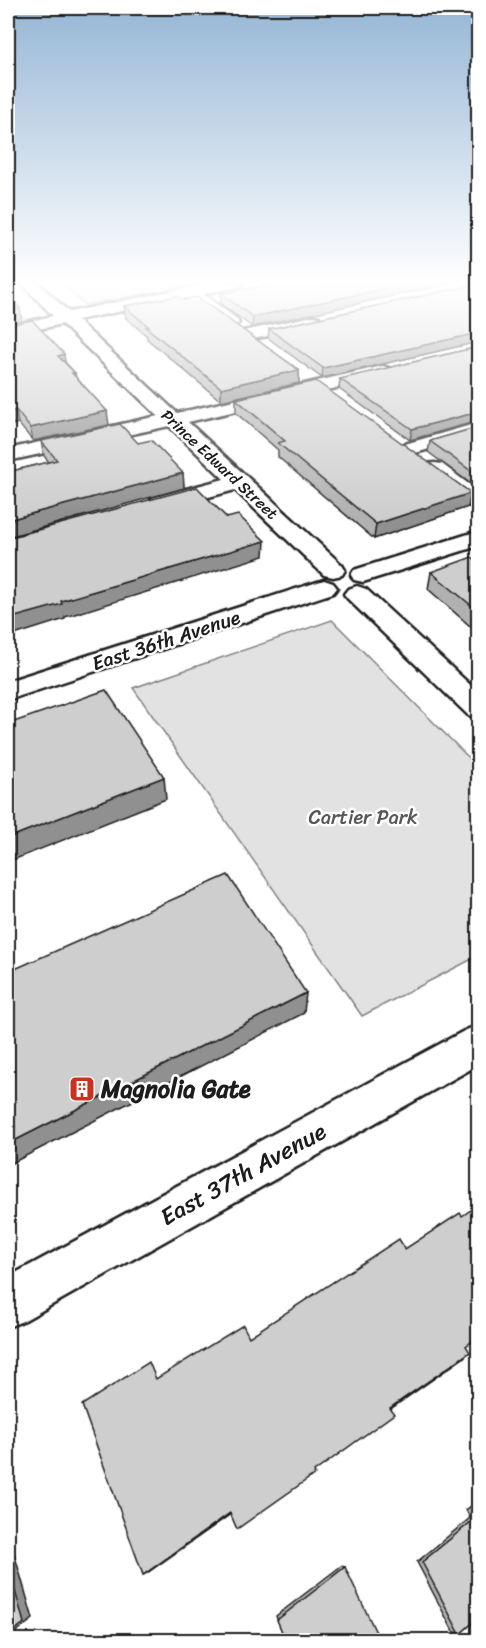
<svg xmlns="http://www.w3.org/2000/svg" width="486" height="1648" viewBox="0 0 486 1648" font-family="Sriracha,sans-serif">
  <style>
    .green { fill: #e2e2e2; stroke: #7f7f7f; stroke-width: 1.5 }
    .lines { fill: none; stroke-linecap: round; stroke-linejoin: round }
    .minor-casing { stroke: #1c1c1c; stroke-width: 5 }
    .minor { fill: #fff; fill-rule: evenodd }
    .wall { fill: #b1b1b1; stroke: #1c1c1c; stroke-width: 1.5 }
    .shaded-wall { fill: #909090; stroke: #1c1c1c; stroke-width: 1.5 }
    .building { fill: #cecece; stroke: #1c1c1c; stroke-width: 1.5 }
    .labels { text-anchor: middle; stroke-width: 5; stroke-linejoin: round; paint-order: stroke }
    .far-street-label { font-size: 16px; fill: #1c1c1c; stroke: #fff }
    .street-label { font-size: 20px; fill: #1c1c1c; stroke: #fff }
    .park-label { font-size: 20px; fill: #575757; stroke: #fff }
    .near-poi-label { font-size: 24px; font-weight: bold; fill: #1c1c1c; stroke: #fff; text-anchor: start }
    .near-street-label { font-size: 24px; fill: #1c1c1c; stroke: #fff }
  </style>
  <rect width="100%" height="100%" fill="#fff"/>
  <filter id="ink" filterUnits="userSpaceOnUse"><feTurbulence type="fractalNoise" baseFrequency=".0167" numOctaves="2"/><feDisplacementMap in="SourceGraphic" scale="12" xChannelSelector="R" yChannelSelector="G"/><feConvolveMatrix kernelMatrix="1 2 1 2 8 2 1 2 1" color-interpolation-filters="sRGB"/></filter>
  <g filter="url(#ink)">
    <g class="green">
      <polygon points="61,283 201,283 85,305"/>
      <polygon points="332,620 478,767 478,956 362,1016 133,688"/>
    </g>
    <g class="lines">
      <g class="minor-casing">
        <g id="minor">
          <polygon points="21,283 38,283 69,312 210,283 243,283 241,286 203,294 237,319 239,323 231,328 225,327 187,298 77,320 177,413 383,366 389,368 392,372 389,376 188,422 342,565 345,570 342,575 333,577 324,575 235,490 160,510 152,508 149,503 152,498 224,479 169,426 8,461 8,449 158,416 62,324 8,336 8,326 53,316"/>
          <polygon points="313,316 319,317 321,321 319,325 249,340 243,339 240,335 243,331"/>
          <polygon points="478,423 478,435 405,456 398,454 395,450 398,446"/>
          <polygon points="434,463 442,464 478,491 478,508 470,506 426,474 423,469 426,464"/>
          <polygon points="478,531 478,546 363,582 354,580 351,575 354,570"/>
          <polygon points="324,580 333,583 337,588 333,593 8,700 8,681"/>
          <polygon points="357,586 366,589 478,692 478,718 468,715 348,599 344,594 348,589"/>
          <polygon points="478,1025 478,1065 25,1320 8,1327 8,1277 464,1031"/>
        </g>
      </g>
      <use href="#minor" class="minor"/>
    </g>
    <g class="wall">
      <polygon points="277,283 252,327 221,304 221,294"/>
      <polygon points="478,284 478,342 322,378 268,338 269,329"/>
      <polygon points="183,300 299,370 299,383 221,401 147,339 147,336 126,318 124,306"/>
      <polygon points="8,325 66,363 75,373 76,378 109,425 33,441 18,423 8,426"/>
      <polygon points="478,347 410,440 339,389 340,379"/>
      <polygon points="236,399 468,507 374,539 278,457 278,450 236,413"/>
      <polygon points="478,427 478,489 428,452 430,441"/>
      <polygon points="41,441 138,443 183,473 184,488 13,474 12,471 49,462 44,456"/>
      <polygon points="478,562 478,633 428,589 431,572"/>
      <polygon points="478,1500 478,1618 460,1634 453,1631 417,1562 470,1518 466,1510"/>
      <polygon points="341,1566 345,1567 286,1641 276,1616"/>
    </g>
    <g class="shaded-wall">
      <polygon points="410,283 452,283 252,327 253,317"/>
      <polygon points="20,308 22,321 8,324 8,311"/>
      <polygon points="478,333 478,342 322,378 323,368"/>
      <polygon points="64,354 66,367 58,356"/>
      <polygon points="299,370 299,383 221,401 221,388"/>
      <polygon points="16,410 18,423 8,426 8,412"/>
      <polygon points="107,411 109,425 33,441 30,428"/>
      <polygon points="478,412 478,421 410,440 412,429"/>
      <polygon points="183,473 184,488 8,537 8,520"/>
      <polygon points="471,493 468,507 374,539 376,524"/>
      <polygon points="265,541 264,556 65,617 65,619 8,637 8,619 61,601"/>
      <polygon points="164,777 166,799 8,862 8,838"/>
      <polygon points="306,993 304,1013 8,1165 8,1144"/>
      <polygon points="470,1352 462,1359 385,1413 390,1408"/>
      <polygon points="230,1513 231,1514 147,1573 143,1575"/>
      <polygon points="8,1532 33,1619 8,1638"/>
    </g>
    <g class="building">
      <polygon points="277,283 410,283 253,317 221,294"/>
      <polygon points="478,284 478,333 323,368 269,329"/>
      <polygon points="8,295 20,308 8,311"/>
      <polygon points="177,296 183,300 197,297 299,370 221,388 146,327 149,327 124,306"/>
      <polygon points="32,320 64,354 58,356 75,373 72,373 107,411 30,428 16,410 8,412 8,325"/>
      <polygon points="478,347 478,412 412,429 340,379"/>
      <polygon points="316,381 471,493 376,524 278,443 285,441 236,399"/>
      <polygon points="120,424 138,443 151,440 183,473 8,520 8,475 14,473 12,471 57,460 41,441"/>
      <polygon points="478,427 478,476 430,441"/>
      <polygon points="197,487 227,518 238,515 265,541 61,601 62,604 8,619 8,538"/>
      <polygon points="472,557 478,562 478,611 431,572"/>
      <polygon points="106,690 164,777 8,838 8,724"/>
      <polygon points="228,875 306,993 8,1144 8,972"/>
      <polygon points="478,1205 478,1337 466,1346 470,1352 390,1408 394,1414 314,1472 315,1474 237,1529 230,1513 143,1575 82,1405 149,1362 156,1379 243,1325 249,1337 399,1239 405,1249 460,1213 462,1216"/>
      <polygon points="478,1505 478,1618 460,1634 422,1562 477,1517 473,1509"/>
      <polygon points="8,1566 24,1623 8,1635"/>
      <polygon points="345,1567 380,1641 286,1641 277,1620"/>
    </g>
  </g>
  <linearGradient id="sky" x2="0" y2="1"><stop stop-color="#95b6d5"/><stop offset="0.55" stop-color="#fff"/><stop offset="1" stop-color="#fff" stop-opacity="0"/></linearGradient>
  <rect width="486" height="514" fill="url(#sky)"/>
  <defs>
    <g id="building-square" transform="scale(1.35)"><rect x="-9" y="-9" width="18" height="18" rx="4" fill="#c8321e" stroke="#fff"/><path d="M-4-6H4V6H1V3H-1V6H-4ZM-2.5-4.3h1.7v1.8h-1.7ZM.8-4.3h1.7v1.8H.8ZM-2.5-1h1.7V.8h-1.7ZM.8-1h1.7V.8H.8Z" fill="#fff"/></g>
  </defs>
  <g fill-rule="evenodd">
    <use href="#building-square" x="82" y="1089"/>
  </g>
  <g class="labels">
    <g class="far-street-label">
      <text transform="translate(220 464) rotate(43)" y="6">Prince Edward Street</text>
    </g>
    <g class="street-label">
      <text transform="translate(166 640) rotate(-18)" y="7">East 36th Avenue</text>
    </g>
    <g class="park-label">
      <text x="363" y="824">Cartier Park</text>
    </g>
    <g class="near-poi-label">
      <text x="101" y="1097">Magnolia Gate</text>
    </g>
    <g class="near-street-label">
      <text transform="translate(243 1174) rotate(-29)" y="8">East 37th Avenue</text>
    </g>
  </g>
  <rect width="486" height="1648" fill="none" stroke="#fff" stroke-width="30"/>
  <rect x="15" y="15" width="456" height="1618" fill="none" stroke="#1c1c1c" stroke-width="2" filter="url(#ink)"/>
</svg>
